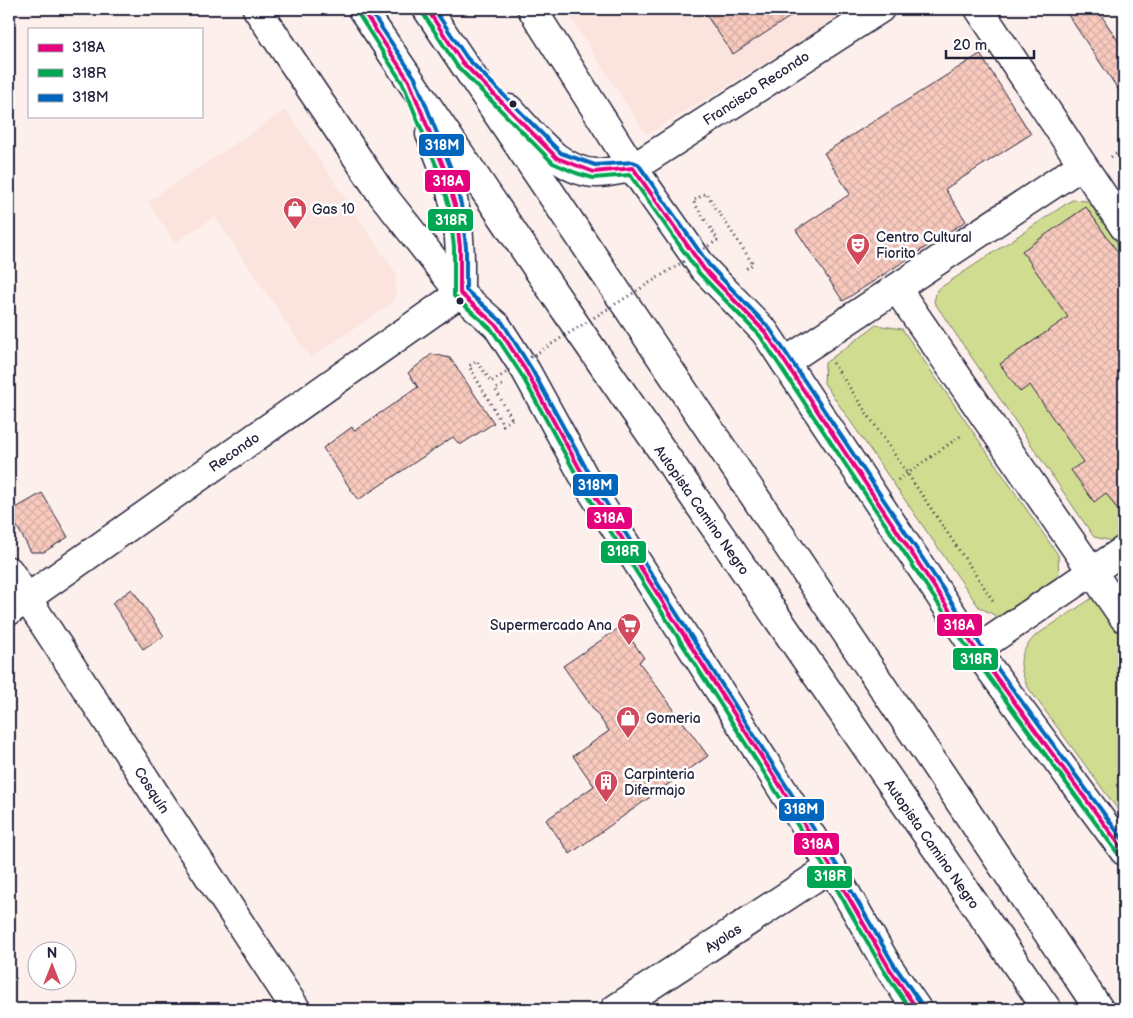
<svg xmlns="http://www.w3.org/2000/svg" width="1133" height="1018" viewBox="0 0 1133 1018" font-family="'Balsamiq Sans',sans-serif">
  <style>
    .built { fill: #fce4de }
    .green { fill: #d0dd91; stroke: #798066 }
    .building { fill: url(#building-cross-hatch); stroke: #22223b }
    .lines { fill: none; stroke-linecap: round; stroke-linejoin: round }
    .minor-casing { stroke: #22223b; stroke-width: 31 }
    .highway-casing { stroke: #22223b; stroke-width: 31 }
    .path { stroke: #22223b; stroke-width: 3; stroke-dasharray: 1 4; stroke-linecap: butt }
    .minor { stroke: #fff; stroke-width: 28 }
    .highway { stroke: #fff; stroke-width: 28 }
    .path-bridge { stroke: #22223b; stroke-width: 3; stroke-dasharray: 1 4; stroke-linecap: butt }
    .bus-1-casing { stroke: #fff; stroke-width: 8 }
    .bus-2-casing { stroke: #fff; stroke-width: 8 }
    .bus-3-casing { stroke: #fff; stroke-width: 8 }
    .bus-1 { stroke: #e5007d; stroke-width: 4 }
    .bus-2 { stroke: #00a651; stroke-width: 4 }
    .bus-3 { stroke: #0065bd; stroke-width: 4 }
    .bus-dot { fill: #22223b; stroke: #fff; stroke-width: 2 }
    .labels { text-anchor: middle; stroke-width: 5; stroke-linejoin: round; paint-order: stroke }
    .street-label { font-size: 14px; fill: #22223b; stroke: #fff }
    .poi-label { font-size: 14px; fill: #22223b; stroke: #fff; text-anchor: start }
    .line-badge { stroke: #fff; stroke-width: 2 }
    .badge-label { font-size: 14px; text-anchor: middle; font-weight: bold; fill: #fff }
  </style>
  <defs>
    <pattern id="building-cross-hatch" width="8" height="8" patternUnits="userSpaceOnUse" patternTransform="scale(1.25)"><rect width="8" height="8" fill="#f9cabe"/><path d="M0 0l8 8M0 8l8-8" fill="none" stroke="#d5ada4"/></pattern>
  </defs>
  <rect width="100%" height="100%" fill="#fdefec"/>
  <filter id="ink" filterUnits="userSpaceOnUse"><feTurbulence type="fractalNoise" baseFrequency=".02" numOctaves="2"/><feDisplacementMap in="SourceGraphic" scale="10" xChannelSelector="R" yChannelSelector="G"/><feConvolveMatrix kernelMatrix="1 2 1 2 8 2 1 2 1" color-interpolation-filters="sRGB"/></filter>
  <g filter="url(#ink)">
    <g class="built">
      <polygon points="565,9 854,9 646,135"/>
      <polygon points="286,110 397,275 395,301 310,358 215,217 175,243 147,202"/>
    </g>
    <g class="green">
      <polygon points="1072,200 1088,201 1124,253 1124,533 1112,541 1094,537 934,302 937,290"/>
      <polygon points="876,325 902,329 1058,555 1059,577 998,617 979,607 824,383 825,363"/>
      <path d="M1124,577V818L1027,686C1018,663 1018,655 1035,636Z"/>
    </g>
    <g class="building">
      <polygon points="702,9 802,9 733,54"/>
      <polygon points="1064,9 1097,9 1124,50 1124,98"/>
      <polygon points="980,54 1031,134 945,189 966,221 843,301 796,230 850,194 824,153"/>
      <polygon points="1086,207 1124,261 1124,519 1106,493 1094,502 1071,470 1083,462 1030,385 1020,392 1000,364 1068,317 1022,251"/>
      <polygon points="432,354 450,358 494,423 460,445 453,437 358,500 323,448 352,427 354,431 418,387 408,373"/>
      <polygon points="42,493 68,537 44,552 31,552 9,512"/>
      <polygon points="132,589 164,636 143,649 112,603"/>
      <polygon points="622,626 644,658 639,662 708,756 570,854 546,820 594,786 573,756 609,731 563,666"/>
    </g>
    <g class="lines">
      <g class="minor-casing">
        <g id="minor">
          <polyline points="257,9 381,193 460,293 497,326 526,371 593,493 777,781 831,867 889,968 917,1009"/>
          <polyline points="532,9 633,168 704,269 765,332 976,650 1124,851"/>
          <polyline points="979,9 1124,227"/>
          <polyline points="633,168 880,9"/>
          <polyline points="897,289 1124,618"/>
          <polyline points="785,362 1082,165"/>
          <polyline points="9,571 296,1009"/>
          <polyline points="9,611 460,293"/>
          <polyline points="976,650 1124,550"/>
          <polyline points="615,1009 831,867"/>
        </g>
      </g>
      <g class="highway-casing">
        <g id="highway">
          <polyline points="362,9 583,336 1047,1009"/>
          <polyline points="427,9 1099,1009"/>
          <path d="M509,109C532,133 560,174 598,173C609,173 622,169 633,168"/>
          <path d="M430,134C440,157 449,179 454,204C461,233 460,264 460,293"/>
        </g>
      </g>
      <g class="path">
        <polyline points="1111,157 1124,149"/>
        <polyline points="833,363 994,602"/>
        <polyline points="502,385 495,389 512,419"/>
        <polyline points="898,480 962,435"/>
      </g>
      <use href="#minor" class="minor"/>
      <use href="#highway" class="highway"/>
      <polyline class="path-bridge" points="512,419 503,425 469,366 477,361 491,382 718,240 693,201 706,193 753,264 744,270"/>
      <g class="bus-1-casing">
        <g id="bus-1">
          <polyline points="362,9 409,81 444,168 455,205 460,247 460,293 497,326 526,371 593,493 777,781 831,867 889,968 917,1009"/>
          <polyline points="427,9 462,62 557,158 594,172 633,168 704,269 765,332 976,650 1124,851"/>
        </g>
      </g>
      <g class="bus-2-casing">
        <g id="bus-2">
          <polyline points="357,12 403,84 438,170 449,206 454,247 454,296 492,330 521,374 588,496 826,870 884,971 910,1009"/>
          <polyline points="422,12 457,66 553,163 576,173 593,178 630,175 699,273 760,336 971,653 1119,855"/>
        </g>
      </g>
      <g class="bus-3-casing">
        <g id="bus-3">
          <polyline points="369,9 415,78 450,166 461,204 466,247 466,290 502,322 531,368 598,490 836,864 894,965 922,1005"/>
          <polyline points="434,9 467,58 561,153 595,165 633,162 638,164 709,265 770,329 981,646 1124,841"/>
        </g>
      </g>
      <use href="#bus-1" class="bus-1"/>
      <use href="#bus-2" class="bus-2"/>
      <use href="#bus-3" class="bus-3"/>
    </g>
  </g>
  <defs>
    <g id="shop-pin" transform="scale(1.25)"><path d="M0 17L-7.5 6A9.5 9.5 0 1 1 7.5 6Z" fill="#d1495b" stroke="#fff"/><path d="M-5-2.5h2.3a2.7 3.5 0 0 1 5.4 0H5L5.5 6h-11ZM-1.5-2.5h3a1.5 2.3 0 0 0-3 0Z" fill="#fff"/></g>
    <g id="theatre-pin" transform="scale(1.25)"><path d="M0 17L-7.5 6A9.5 9.5 0 1 1 7.5 6Z" fill="#d1495b" stroke="#fff"/><path d="M-5-5.5Q0-4 5-5.5V0Q5 5 0 6Q-5 5-5 0ZM-3.3-2.5H-1v1.5H-3.3ZM1-2.5H3.3v1.5H1ZM-2.8 1Q0 5.5 2.8 1Z" fill="#fff"/></g>
    <g id="supermarket-pin" transform="scale(1.25)"><path d="M0 17L-7.5 6A9.5 9.5 0 1 1 7.5 6Z" fill="#d1495b" stroke="#fff"/><path d="M-6-5.5h2.5l.6 2H6L4.5 2H-2.5L-4.4-4H-6ZM-1.5 3.2a1.3 1.3 0 1 0 .1 0ZM3 3.2a1.3 1.3 0 1 0 .1 0Z" fill="#fff"/></g>
    <g id="building-pin" transform="scale(1.25)"><path d="M0 17L-7.5 6A9.5 9.5 0 1 1 7.5 6Z" fill="#d1495b" stroke="#fff"/><path d="M-4-6H4V6H1V3H-1V6H-4ZM-2.5-4.3h1.7v1.8h-1.7ZM.8-4.3h1.7v1.8H.8ZM-2.5-1h1.7V.8h-1.7ZM.8-1h1.7V.8H.8Z" fill="#fff"/></g>
  </defs>
  <g fill-rule="evenodd">
    <use href="#shop-pin" x="295" y="209"/>
    <use href="#theatre-pin" x="858" y="245"/>
    <use href="#supermarket-pin" x="629" y="625"/>
    <use href="#shop-pin" x="628" y="718"/>
    <use href="#building-pin" x="606" y="782"/>
  </g>
  <g class="bus-dot">
    <circle cx="513" cy="104" r="4.5"/>
    <circle cx="460" cy="301" r="4.5"/>
  </g>
  <g class="labels">
    <g class="street-label">
      <text transform="translate(756 88) rotate(-33)" y="5">Francisco Recondo</text>
      <text transform="translate(234 452) rotate(-35)" y="5">Recondo</text>
      <text transform="translate(702 510) rotate(55)" y="5">Autopista Camino Negro</text>
      <text transform="translate(152 790) rotate(57)" y="5">Cosquín</text>
      <text transform="translate(932 844) rotate(55)" y="5">Autopista Camino Negro</text>
      <text transform="translate(723 938) rotate(-33)" y="5">Ayolas</text>
    </g>
    <g class="poi-label">
      <text x="312" y="214">Gas 10</text>
      <text x="876" y="242">Centro Cultural<tspan x="876" dy="16">Fiorito</tspan></text>
      <text x="612" y="630" text-anchor="end">Supermercado Ana</text>
      <text x="646" y="723">Gomeria</text>
      <text x="624" y="779">Carpinteria<tspan x="624" dy="16">Difermajo</tspan></text>
    </g>
  </g>
  <g class="line-badge">
    <rect x="418" y="133" width="47" height="24" rx="5" fill="#0065bd"/>
    <rect x="424" y="169" width="47" height="24" rx="5" fill="#e5007d"/>
    <rect x="427" y="208" width="47" height="24" rx="5" fill="#00a651"/>
    <rect x="572" y="473" width="47" height="24" rx="5" fill="#0065bd"/>
    <rect x="586" y="506" width="47" height="24" rx="5" fill="#e5007d"/>
    <rect x="600" y="540" width="47" height="24" rx="5" fill="#00a651"/>
    <rect x="936" y="613" width="47" height="24" rx="5" fill="#e5007d"/>
    <rect x="952" y="647" width="47" height="24" rx="5" fill="#00a651"/>
    <rect x="778" y="798" width="47" height="24" rx="5" fill="#0065bd"/>
    <rect x="793" y="832" width="47" height="24" rx="5" fill="#e5007d"/>
    <rect x="806" y="865" width="47" height="24" rx="5" fill="#00a651"/>
  </g>
  <g class="badge-label">
    <text x="442" y="150">318M</text>
    <text x="448" y="186">318A</text>
    <text x="451" y="225">318R</text>
    <text x="595" y="490">318M</text>
    <text x="609" y="523">318A</text>
    <text x="623" y="556">318R</text>
    <text x="959" y="630">318A</text>
    <text x="976" y="664">318R</text>
    <text x="801" y="814">318M</text>
    <text x="817" y="849">318A</text>
    <text x="830" y="881">318R</text>
  </g>
  <rect width="1133" height="1018" fill="none" stroke="#fff" stroke-width="30"/>
  <rect x="15" y="15" width="1103" height="988" fill="none" stroke="#22223b" stroke-width="2" filter="url(#ink)"/>
  <rect x="28" y="28" width="175" height="90" fill="#ffffff" stroke="#a7a7b1"/>
  <rect x="38" y="44" width="25" height="8" fill="#e5007d" stroke="#a7a7b1"/>
  <text x="72" y="52" font-size="15" fill="#22223b">318A</text>
  <rect x="38" y="69" width="25" height="8" fill="#00a651" stroke="#a7a7b1"/>
  <text x="72" y="78" font-size="15" fill="#22223b">318R</text>
  <rect x="38" y="94" width="25" height="8" fill="#0065bd" stroke="#a7a7b1"/>
  <text x="72" y="102" font-size="15" fill="#22223b">318M</text>
  <g transform="translate(52 966)"><circle r="24" fill="#ffffff" stroke="#a7a7b1"/>
  <path d="M0-4L9 19L0 12L-9 19Z" fill="#d1495b"/>
  <text y="-8" font-size="14" font-weight="bold" text-anchor="middle" fill="#22223b">N</text>
  </g>
  <path d="M946 50v8h88v-8" fill="none" stroke="#22223b" stroke-width="2.5"/>
  <text x="953" y="50" font-size="15" fill="#22223b" stroke="#ffffff" stroke-width="4" paint-order="stroke">20 m</text>
</svg>
